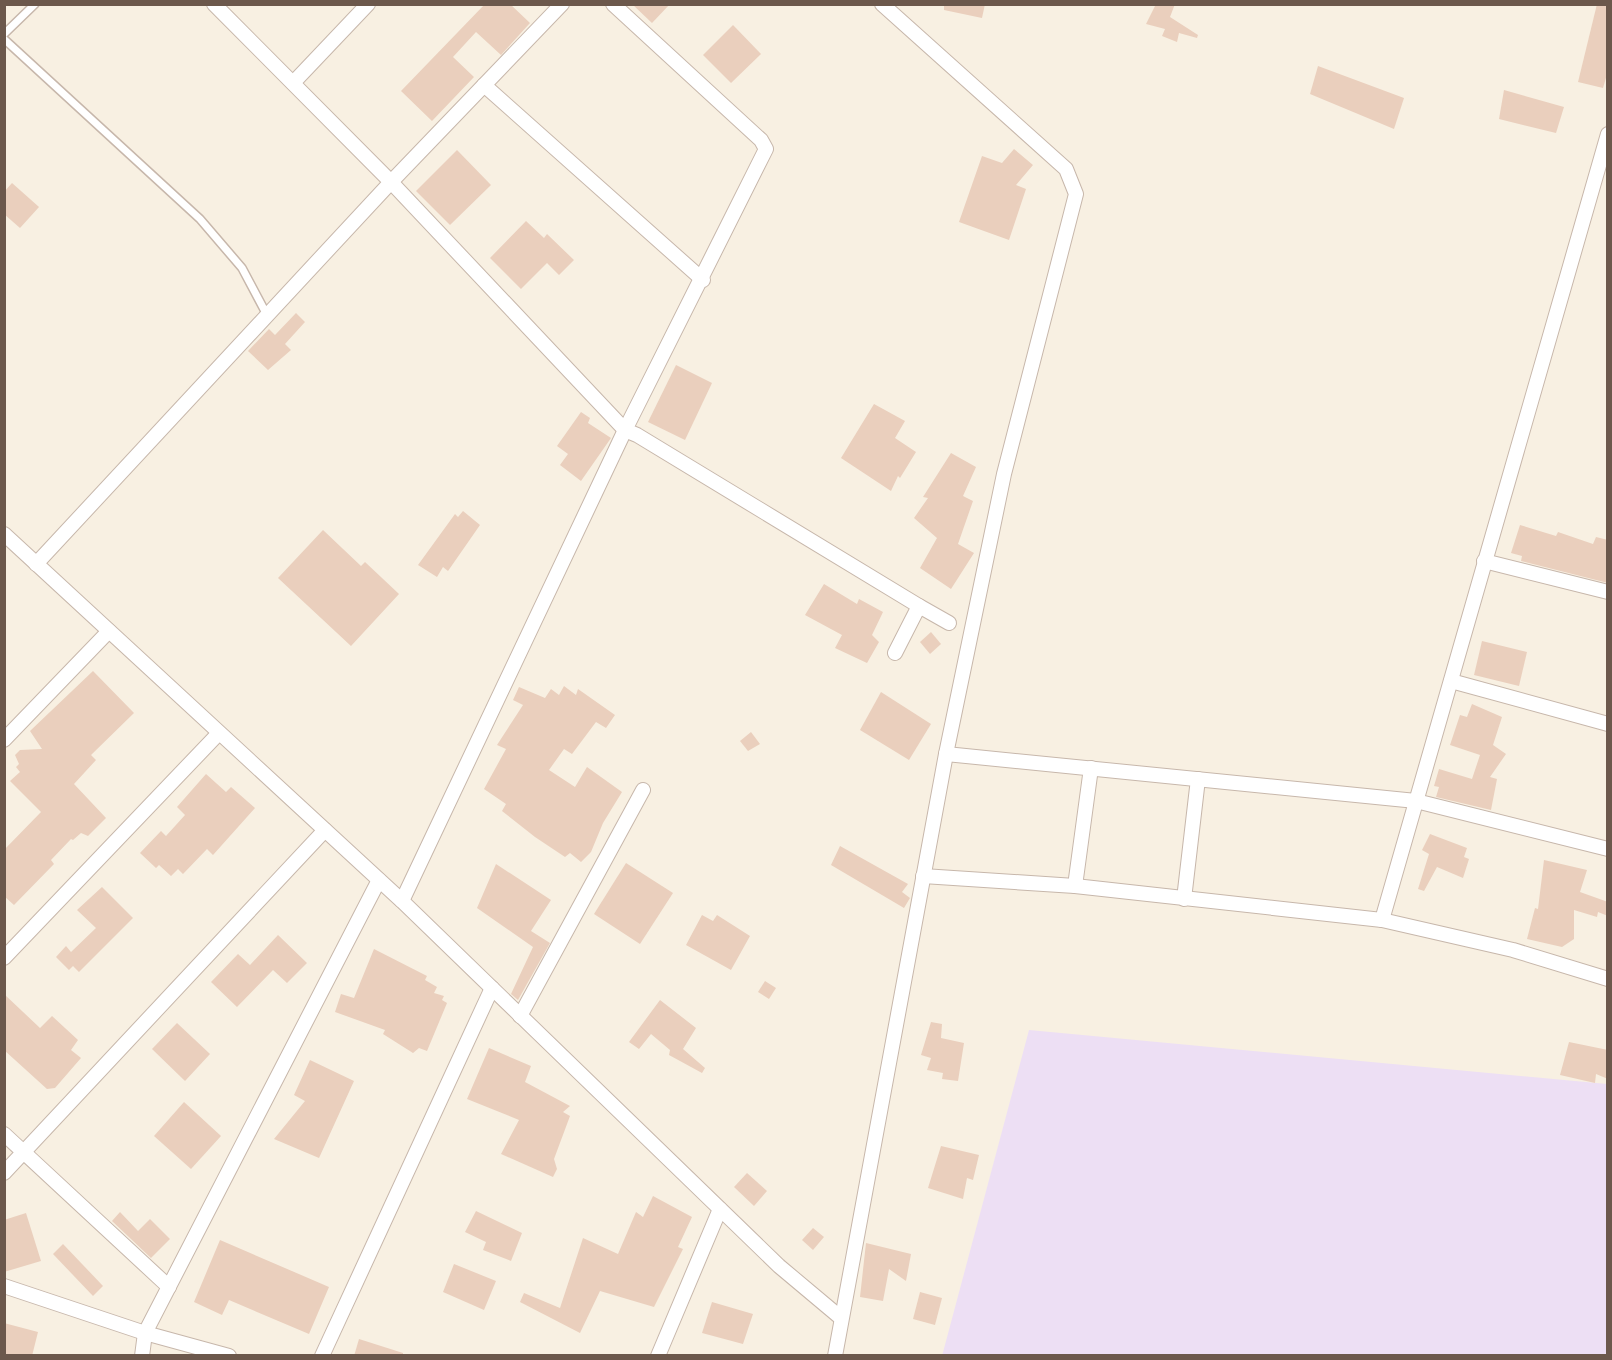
<svg xmlns="http://www.w3.org/2000/svg" width="1612" height="1360" viewBox="0 0 1612 1360" font-family="'Asap Condensed',sans-serif">
  <style>
    .education { fill: #eddff4 }
    .building { fill: #eacfbd }
    .lines { fill: none; stroke-linecap: round; stroke-linejoin: round }
    .lane-casing { stroke: #c7b7ab; stroke-width: 10 }
    .street-casing { stroke: #c7b7ab; stroke-width: 16 }
    .lane { stroke: #fff; stroke-width: 7 }
    .street { stroke: #fff; stroke-width: 14 }
  </style>
  <rect width="100%" height="100%" fill="#f8f0e2"/>
  <polygon class="education" points="1029,1030 1607,1084 1607,1355 942,1356"/>
  <g class="building">
    <polygon points="485,4 510,4 530,23 501,55 476,32 453,57 474,77 432,121 401,91"/>
    <polygon points="632,4 670,4 652,23"/>
    <polygon points="944,4 985,4 982,18 944,10"/>
    <polygon points="1156,4 1175,4 1170,17 1198,35 1197,38 1179,33 1177,42 1162,36 1165,29 1146,24"/>
    <polygon points="1597,4 1608,4 1608,71 1603,88 1578,82"/>
    <polygon points="733,25 761,54 731,83 703,55"/>
    <polygon points="1318,66 1404,98 1394,129 1310,94"/>
    <polygon points="1504,90 1564,107 1556,133 1499,119"/>
    <polygon points="1014,149 1033,165 1016,185 1026,189 1009,240 959,222 982,156 1002,163"/>
    <polygon points="457,150 491,185 450,225 416,191"/>
    <polygon points="12,183 39,207 20,228 4,214 4,192"/>
    <polygon points="526,221 544,238 547,234 574,260 559,275 547,263 521,289 490,258"/>
    <polygon points="296,313 305,322 285,344 291,350 268,370 248,351 269,329 275,335"/>
    <polygon points="676,365 712,383 685,440 648,422"/>
    <polygon points="874,404 905,421 895,438 916,452 900,478 898,476 891,491 841,458"/>
    <polygon points="581,412 590,418 588,423 611,438 581,481 560,465 568,454 557,446"/>
    <polygon points="951,453 976,467 963,496 973,501 958,544 974,553 951,589 920,568 937,538 914,518 928,498 923,497"/>
    <polygon points="463,511 480,525 448,571 443,567 437,577 418,565 455,514 458,517"/>
    <polygon points="1520,525 1556,536 1558,532 1593,544 1596,537 1608,540 1608,583 1521,561 1522,556 1511,553"/>
    <polygon points="323,530 361,566 365,562 399,594 351,646 278,578"/>
    <polygon points="824,584 857,604 859,599 883,612 872,635 879,642 867,663 835,648 842,635 805,615"/>
    <polygon points="931,632 941,644 930,654 920,642"/>
    <polygon points="1482,641 1527,652 1519,686 1474,675"/>
    <polygon points="93,671 134,713 91,755 96,760 74,784 106,818 88,836 81,833 73,840 71,839 51,860 54,864 14,905 4,896 4,850 41,812 10,781 20,772 16,767 19,764 15,755 20,750 42,749 30,731"/>
    <polygon points="564,686 576,695 578,689 615,715 606,728 596,722 572,754 564,749 549,770 575,787 587,767 622,792 603,823 591,852 581,862 570,853 565,857 535,837 502,811 506,804 484,789 506,749 497,745 523,705 513,700 519,687 545,698 551,689 559,695"/>
    <polygon points="881,692 931,724 909,760 860,730"/>
    <polygon points="1472,704 1502,717 1493,745 1506,754 1490,777 1497,779 1491,810 1436,797 1439,787 1434,786 1439,769 1472,779 1480,755 1450,745 1460,715 1467,717"/>
    <polygon points="751,732 760,744 748,751 740,741"/>
    <polygon points="206,774 226,792 231,787 255,808 213,855 207,849 183,874 178,869 171,876 159,865 156,868 140,853 161,831 166,836 185,815 177,807"/>
    <polygon points="1430,834 1467,848 1464,857 1469,859 1463,878 1437,867 1424,891 1418,889 1429,854 1422,850"/>
    <polygon points="840,846 908,884 902,892 910,898 904,908 831,865"/>
    <polygon points="1544,860 1587,870 1580,892 1608,902 1608,916 1598,912 1597,917 1574,910 1574,939 1562,947 1527,939 1535,908 1538,909"/>
    <polygon points="626,863 673,893 640,944 594,914"/>
    <polygon points="496,864 551,900 531,931 550,943 518,1000 511,994 533,947 477,908"/>
    <polygon points="102,887 133,918 79,972 73,966 69,970 56,957 66,946 71,952 96,928 77,910"/>
    <polygon points="702,915 713,921 717,915 750,936 731,970 686,945"/>
    <polygon points="278,935 307,963 287,983 273,970 237,1007 211,982 238,954 250,965"/>
    <polygon points="374,949 427,976 425,980 437,987 434,993 444,996 442,1000 447,1003 427,1051 419,1048 413,1053 383,1034 385,1030 335,1012 341,994 354,998"/>
    <polygon points="765,981 776,988 769,999 758,992"/>
    <polygon points="4,994 40,1028 52,1016 78,1040 71,1050 81,1058 55,1088 47,1089 4,1050"/>
    <polygon points="660,1000 696,1028 683,1049 705,1068 702,1073 669,1055 670,1050 651,1034 639,1049 629,1042"/>
    <polygon points="931,1022 942,1024 941,1038 964,1043 958,1081 942,1079 943,1073 927,1070 931,1058 921,1055"/>
    <polygon points="177,1023 210,1054 185,1081 152,1049"/>
    <polygon points="1569,1042 1608,1050 1608,1079 1596,1074 1595,1083 1560,1075"/>
    <polygon points="489,1048 531,1066 525,1082 570,1106 563,1112 570,1116 554,1159 557,1169 553,1177 501,1154 519,1120 467,1099"/>
    <polygon points="310,1060 354,1081 319,1158 274,1139 305,1101 294,1095"/>
    <polygon points="184,1102 221,1136 191,1169 154,1136"/>
    <polygon points="941,1146 979,1155 973,1180 967,1178 963,1199 928,1188"/>
    <polygon points="747,1173 767,1191 754,1206 734,1187"/>
    <polygon points="653,1196 692,1217 678,1247 683,1249 654,1307 600,1291 580,1333 520,1302 524,1293 560,1308 583,1238 618,1254 636,1212 643,1217"/>
    <polygon points="476,1211 522,1233 511,1261 483,1250 486,1242 465,1232"/>
    <polygon points="120,1212 138,1231 150,1219 170,1239 151,1258 112,1221"/>
    <polygon points="26,1213 41,1261 4,1272 4,1220"/>
    <polygon points="813,1228 824,1237 813,1250 802,1240"/>
    <polygon points="220,1240 329,1287 309,1334 229,1300 222,1315 194,1302"/>
    <polygon points="866,1243 911,1254 906,1281 889,1269 883,1301 860,1297"/>
    <polygon points="63,1244 103,1286 93,1296 53,1254"/>
    <polygon points="454,1264 496,1281 484,1310 443,1292"/>
    <polygon points="920,1292 942,1298 935,1325 913,1319"/>
    <polygon points="712,1302 753,1314 743,1344 702,1333"/>
    <polygon points="4,1323 38,1332 32,1356 4,1356"/>
    <polygon points="359,1339 403,1353 403,1356 354,1356"/>
  </g>
  <g class="lines">
    <g class="lane-casing">
      <g id="lane">
        <polyline points="4,34 35,4"/>
        <polyline points="4,39 200,219 242,268 267,315"/>
      </g>
    </g>
    <g class="street-casing">
      <g id="street">
        <polyline points="214,4 391,182 625,430 637,435 919,606 895,653"/>
        <polyline points="293,83 368,4"/>
        <polyline points="484,85 703,280"/>
        <polyline points="4,534 402,901 779,1266 841,1318"/>
        <polyline points="1484,561 1608,592"/>
        <polyline points="36,564 391,182 562,4"/>
        <polyline points="919,606 949,623"/>
        <polyline points="1451,681 1608,724"/>
        <polyline points="4,740 109,631"/>
        <polyline points="946,754 1416,801 1608,849"/>
        <polyline points="923,876 1075,886 1382,920 1513,950 1608,979"/>
        <polyline points="1075,886 1091,768"/>
        <polyline points="1184,899 1198,779"/>
        <polyline points="402,901 625,430 766,149 761,140 613,4"/>
        <polyline points="1382,920 1608,134"/>
        <polyline points="4,958 219,733"/>
        <polyline points="520,1016 643,790"/>
        <polyline points="4,1134 169,1287"/>
        <polyline points="4,1173 325,830"/>
        <polyline points="4,1286 145,1333 229,1356"/>
        <polyline points="142,1356 145,1333 379,880"/>
        <polyline points="322,1356 492,988"/>
        <polyline points="658,1356 720,1209"/>
        <polyline points="835,1356 946,754 1004,474 1076,194 1066,169 882,4"/>
      </g>
    </g>
    <use href="#lane" class="lane"/>
    <use href="#street" class="street"/>
  </g>
  <rect width="1612" height="1360" fill="none" stroke="#6c584c" stroke-width="12"/>
</svg>
